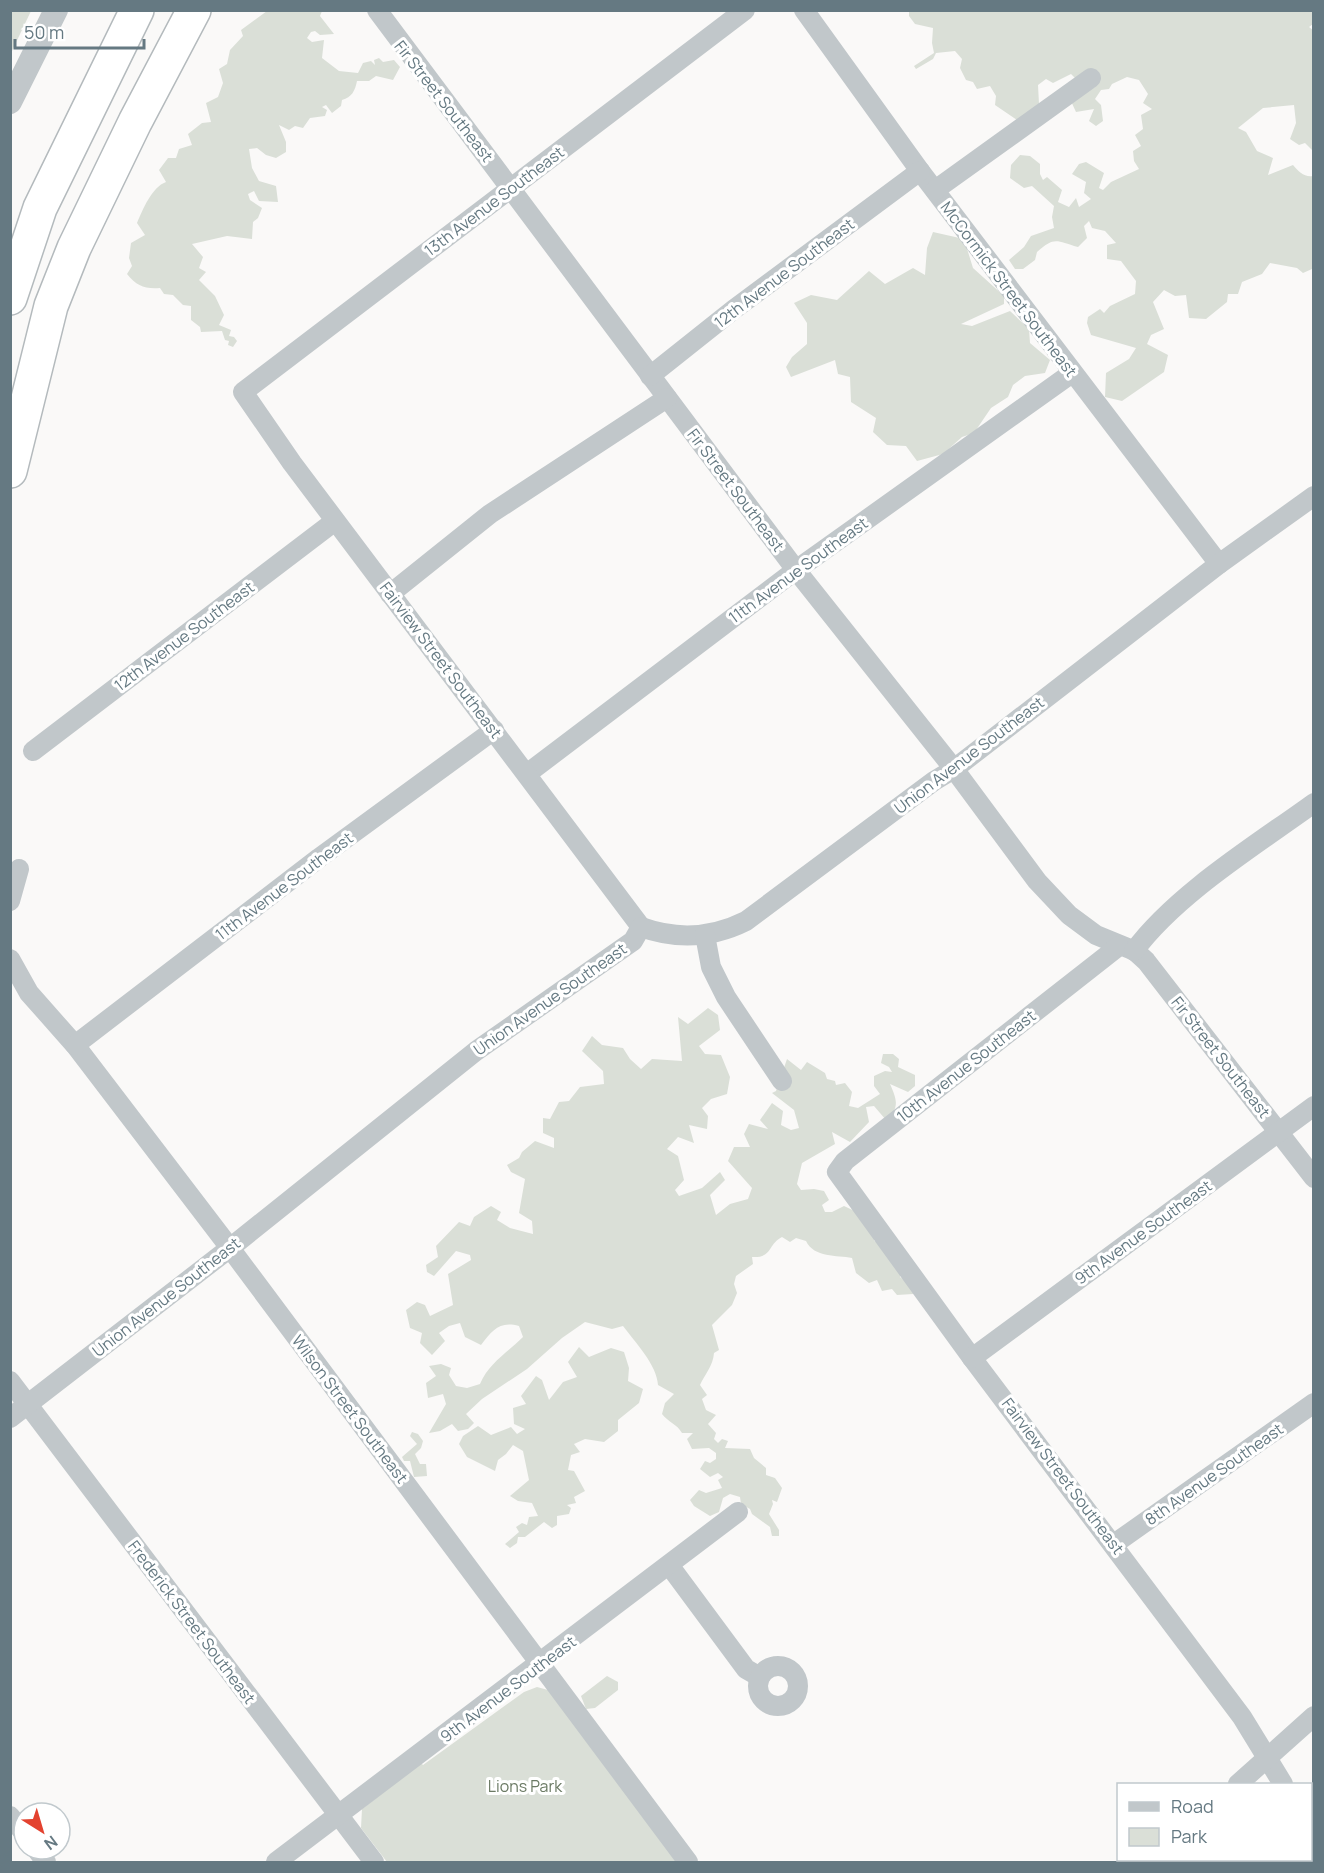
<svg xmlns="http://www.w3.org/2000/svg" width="1324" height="1873" viewBox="0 0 1324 1873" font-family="Manrope,sans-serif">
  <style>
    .green { fill: #dadfd7 }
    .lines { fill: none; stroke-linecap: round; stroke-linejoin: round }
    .motorway-casing { stroke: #b4babd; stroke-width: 36 }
    .minor { stroke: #c1c7ca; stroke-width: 20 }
    .tertiary { stroke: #c1c7ca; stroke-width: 24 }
    .motorway { stroke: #fff; stroke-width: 33 }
    .labels { text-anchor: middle; stroke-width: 6; stroke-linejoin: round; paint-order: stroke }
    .street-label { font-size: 16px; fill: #657982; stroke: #fff }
    .park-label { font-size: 16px; fill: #6b7a64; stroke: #fff }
  </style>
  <rect width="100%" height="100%" fill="#faf9f8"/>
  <g class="green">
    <polygon points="11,10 31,11 11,53 10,11"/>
    <path d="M909,10L1313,11V24L1309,27L1314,31L1313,151L1305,143L1299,145L1290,139L1296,123L1294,105L1263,108L1238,128L1246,132L1257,151L1273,158L1268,175L1293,165C1298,171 1305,178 1313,176L1312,269L1303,273L1297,268L1270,263L1262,274L1242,282L1238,294H1228L1227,302L1206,319L1189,318L1186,295L1175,296L1164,290L1153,302L1164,329L1151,335L1147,344L1168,355L1164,372L1122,401L1105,397L1106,373L1129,359L1136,348L1091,335L1087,323L1088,317L1100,309L1104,313L1110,306L1135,294L1136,281L1121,261L1107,259V245L1116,243L1105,231L1092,228L1089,221L1084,226L1087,238L1078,247C1056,241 1055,236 1037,252L1035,260L1023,269H1015L1009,260L1024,247L1031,236L1054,228L1052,217L1054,206L1032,186L1024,188L1010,178L1011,165L1020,155L1030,156L1040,164V174L1043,180L1047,177L1062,190L1058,202L1069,207L1076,198L1079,207L1091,199L1084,193L1086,182L1072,174L1079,164L1086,162L1104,173L1099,188L1103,190L1111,182L1139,169L1134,161L1133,151L1141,146L1135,135L1143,129L1141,115L1152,109L1143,103L1148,94L1139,80L1127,77L1112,84L1109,89L1101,90L1095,99L1101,105L1103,121L1096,126L1089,121L1094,109L1076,112L1070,99L1095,87L1096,76L1075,78L1071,74L1053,83L1046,79L1038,85L1039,104L1017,120L995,105L996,96L990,86L977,89L973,82L966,80L960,68L962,59L955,51L936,53L933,59L916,69L914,66L934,53L932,43L933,28L915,24L909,16Z"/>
    <path d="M267,11H322L320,16L334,34L320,35L315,31L311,32L307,38L312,42L324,40L322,58L339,71L358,73L363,63L371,61L375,65L374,60L379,58L383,62L394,60L400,67L393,80L376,76L369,81H357C355,91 352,97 342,100L341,106L332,113L326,105L322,107L327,110L325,116L310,118L303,128L295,126L289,130L279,125L286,142V152L276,158L266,155L257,148L249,149L252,168L259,181L276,186L278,202L259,201L254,191L248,194L250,200L262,208L258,218L253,222L252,239L227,236L192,244L203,257L199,268L206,272L199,280L215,296L224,315L219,325L231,330L229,336L234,337L237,341L233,347L228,345L229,341L225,340L222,331L201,332L200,327L191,320V306L183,305L173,295L164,294L160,288C144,289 137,286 127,274L132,266L129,258L131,243L145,235L137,223C143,209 152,187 166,182L159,170L168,158H176L179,149L192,145L188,134L202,123L211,122L206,103L218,97L223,83L219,69L227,64L230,50L243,36L241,30Z"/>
    <polygon points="933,232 964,239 973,268 1004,296 1004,304 961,324 972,326 1010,311 1029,329 1030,343 1050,360 1045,373 1025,376 1013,385 1008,397 991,408 974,433 962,437 943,454 917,461 906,446 887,445 873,432 876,418 851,402 850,377 838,374 835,360 791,377 786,367 792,357 807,344 807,323 794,303 811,295 837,300 869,271 885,284 913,268 925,275 927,248"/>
    <path d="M708,1008L718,1015L720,1030L699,1046L705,1054L721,1055L730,1077L727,1094L711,1099L702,1108L708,1116L707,1129L689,1125L694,1143L678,1137L667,1149L678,1156L684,1180L675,1190L679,1196L702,1188L720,1172L725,1180L710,1195L716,1215L730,1204L748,1199L752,1188L728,1161L734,1147H750L744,1134L749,1124L768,1129L760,1120L772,1103L783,1111L781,1125L791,1130L799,1128L794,1110L772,1093L776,1091L787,1059L801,1070L807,1062L825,1073L827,1079L835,1081L836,1085L845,1083L852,1092L849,1106L858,1108L880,1094L874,1086V1076L885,1071L892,1072L889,1067L881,1063L883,1054H893L899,1059L898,1067L915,1075V1086L908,1092L890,1084C897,1100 900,1108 886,1120L874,1106L866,1107L869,1122L850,1142L832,1132L835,1144L802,1163L797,1184L801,1190L814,1189L824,1191L829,1200L822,1205L825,1212H832L844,1206L876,1221L874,1241L884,1243L902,1268L900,1277L914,1288L913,1294L897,1295L892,1289L882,1291L877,1280L869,1283L856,1273L852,1258C837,1255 814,1258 806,1241L796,1238L790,1242L782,1237C767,1245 773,1258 752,1257L753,1264L736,1276L734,1284L737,1293L732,1305L712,1325L719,1350L714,1353C713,1366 705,1374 700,1385L707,1395L702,1399L706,1410L716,1415L708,1424L716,1433L714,1439L718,1443L722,1439L728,1441L725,1448L750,1449L754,1458L766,1468V1475L775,1478L782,1488L777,1502L772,1500L773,1504L769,1514L779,1530V1536H772L770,1527L752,1514L750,1509L741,1504L740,1497L730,1494L723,1498L719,1512L710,1516L694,1506L690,1500L699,1490L706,1493L722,1488L718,1480L723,1477L718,1473L710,1477L700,1469L705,1461L710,1463L716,1459V1453L709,1448L692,1449L687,1439L693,1433H682C677,1424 668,1422 662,1414L665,1403L674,1394L658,1385C657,1365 635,1342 623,1326L612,1329L585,1322L562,1338L527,1369L482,1399L466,1414L474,1423L468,1429L458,1431L452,1424L440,1431L429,1433L446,1404L443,1394L428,1398L426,1383L436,1376L429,1366L441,1364L451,1368L449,1375L456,1386L467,1388L480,1384C489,1363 507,1353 523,1337L519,1326C499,1321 493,1330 481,1345L465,1337L460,1323L449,1326L439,1333L445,1341L432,1355L420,1343L422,1333L410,1328L406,1310L417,1302L425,1305L430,1316L453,1305L448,1274L471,1260L470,1255L456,1251L434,1276L427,1272L426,1265L438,1257L436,1246L459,1222L470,1226L474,1217L491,1206L501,1212L497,1220L510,1228L533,1234L532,1221L519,1213L525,1179L511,1172L507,1165L519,1158L522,1152L535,1141L554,1148V1138L543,1133V1118L550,1119L559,1102L569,1101L580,1087L604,1084L603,1071L582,1051L592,1036L602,1045L623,1048L630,1059L641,1069L652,1059L682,1061L678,1017L688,1024Z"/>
    <polygon points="579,1347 589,1357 611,1348 624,1352 629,1368 628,1381 643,1389 639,1403 618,1420 618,1431 604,1442 585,1439 574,1444 580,1452 571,1455 568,1470 574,1471 585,1491 574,1497 576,1503 567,1505 571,1508 569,1514 557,1516 557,1525 552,1528 544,1522 525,1537 518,1537 517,1543 510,1548 505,1544 519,1532 516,1527 522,1523 527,1525 529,1517 538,1516 532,1503 518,1501 510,1496 529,1480 523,1451 513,1445 506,1454 498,1460 495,1471 467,1457 459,1444 463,1436 478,1426 491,1435 511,1427 517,1434 525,1429 514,1424 513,1408 526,1404 521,1396 536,1376 542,1380 549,1400 563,1382 577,1377 568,1362"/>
    <polygon points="412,1432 418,1434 423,1441 421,1448 415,1454 420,1464 426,1464 427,1476 414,1477 410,1461 404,1461 402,1457 417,1444 410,1436"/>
    <polygon points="607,1676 618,1682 618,1690 595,1708 586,1709 581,1696"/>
    <polygon points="537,1687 548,1690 678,1862 387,1862 361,1828 362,1809 421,1763 423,1765 524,1692"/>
  </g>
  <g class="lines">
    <g class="motorway-casing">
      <g id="motorway">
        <polyline points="10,298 40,208 137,10"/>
        <polyline points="10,471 51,306 74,248 135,122 194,10"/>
      </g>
    </g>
    <g class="minor">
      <polyline points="377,10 796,570 954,769 1037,881 1069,915 1096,935 1135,951 1146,961 1314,1178"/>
      <polyline points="804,10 920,171 1219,564"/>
      <polyline points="935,190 1091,78"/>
      <polyline points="650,376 733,310 920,171"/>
      <polyline points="390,594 490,514 667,398"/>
      <polyline points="33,751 335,521"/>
      <polyline points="528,773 796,570 1072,373"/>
      <polyline points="10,901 19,869"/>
      <polyline points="641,927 292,463 243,392 745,10"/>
      <path d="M641,927C677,940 712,938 746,921L934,781L954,769L1219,564L1314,496"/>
      <polyline points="705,935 711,967 726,997 782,1081"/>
      <polyline points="1119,946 845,1161 837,1172 972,1358 1242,1717 1283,1784"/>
      <path d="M1134,951C1176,894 1256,845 1314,803"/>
      <polyline points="10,959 29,993 75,1045 230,1248 688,1862"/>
      <polyline points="75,1045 319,858 494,730"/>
      <polyline points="972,1358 1314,1106"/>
      <polyline points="10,1381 374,1862"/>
      <polyline points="10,1418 230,1248 476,1051 633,941 641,927"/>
      <polyline points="1114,1544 1314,1403"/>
      <polyline points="669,1565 746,1669 760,1677"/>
      <circle cx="778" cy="1686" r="20"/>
      <polyline points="1238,1784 1314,1716"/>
      <polyline points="10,1816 24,1833"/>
      <polyline points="1310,1821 1314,1825"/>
      <polyline points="36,1849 46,1862"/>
      <polyline points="276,1862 738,1512"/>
      <polyline points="1134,1862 1138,1860"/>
    </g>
    <polyline class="tertiary" points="10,102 56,10"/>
    <use href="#motorway" class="motorway"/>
  </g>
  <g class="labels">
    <g class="street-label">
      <text transform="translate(444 101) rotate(52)" y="6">Fir Street Southeast</text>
      <text transform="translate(494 201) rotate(-37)" y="6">13th Avenue Southeast</text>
      <text transform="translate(784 273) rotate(-37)" y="6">12th Avenue Southeast</text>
      <text transform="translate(1009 289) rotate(53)" y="6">McCormick Street Southeast</text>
      <text transform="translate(736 490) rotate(53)" y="6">Fir Street Southeast</text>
      <text transform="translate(798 570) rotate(-36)" y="6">11th Avenue Southeast</text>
      <text transform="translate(184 636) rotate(-37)" y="6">12th Avenue Southeast</text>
      <text transform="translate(441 660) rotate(53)" y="6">Fairview Street Southeast</text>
      <text transform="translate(969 755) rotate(-37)" y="6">Union Avenue Southeast</text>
      <text transform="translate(284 886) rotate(-37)" y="6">11th Avenue Southeast</text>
      <text transform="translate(550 999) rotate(-35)" y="6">Union Avenue Southeast</text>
      <text transform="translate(1221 1057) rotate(52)" y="6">Fir Street Southeast</text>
      <text transform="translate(966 1066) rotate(-38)" y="6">10th Avenue Southeast</text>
      <text transform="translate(1143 1232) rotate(-36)" y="6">9th Avenue Southeast</text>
      <text transform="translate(166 1297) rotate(-38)" y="6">Union Avenue Southeast</text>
      <text transform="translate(350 1409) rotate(53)" y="6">Wilson Street Southeast</text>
      <text transform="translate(1214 1474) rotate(-35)" y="6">8th Avenue Southeast</text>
      <text transform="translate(1063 1476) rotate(53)" y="6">Fairview Street Southeast</text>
      <text transform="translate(192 1622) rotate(53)" y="6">Frederick Street Southeast</text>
      <text transform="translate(508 1689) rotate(-37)" y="6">9th Avenue Southeast</text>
    </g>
    <g class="park-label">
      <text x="525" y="1792">Lions Park</text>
    </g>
  </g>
  <rect width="1324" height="1873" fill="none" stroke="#657982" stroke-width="24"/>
  <rect x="1117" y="1783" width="195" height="78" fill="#ffffff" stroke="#c1c9cd" stroke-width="1.5"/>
  <rect x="1129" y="1802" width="30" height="9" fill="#c1c7ca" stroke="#c1c9cd" stroke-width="1.5"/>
  <text x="1171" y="1813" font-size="18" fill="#657982">Road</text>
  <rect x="1129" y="1828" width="30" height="18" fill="#dadfd7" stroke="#c1c9cd" stroke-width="1.5"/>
  <text x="1171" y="1843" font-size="18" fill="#657982">Park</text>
  <g transform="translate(42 1831) rotate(143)"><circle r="28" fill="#ffffff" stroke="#c1c9cd" stroke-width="1.5"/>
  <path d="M0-4.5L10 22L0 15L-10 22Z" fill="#e3422f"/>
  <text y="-9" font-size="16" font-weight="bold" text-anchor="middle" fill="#657982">N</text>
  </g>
  <path d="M15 39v9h129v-9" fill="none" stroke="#657982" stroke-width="3"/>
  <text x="24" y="39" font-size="18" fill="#657982" stroke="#ffffff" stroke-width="4.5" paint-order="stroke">50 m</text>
</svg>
